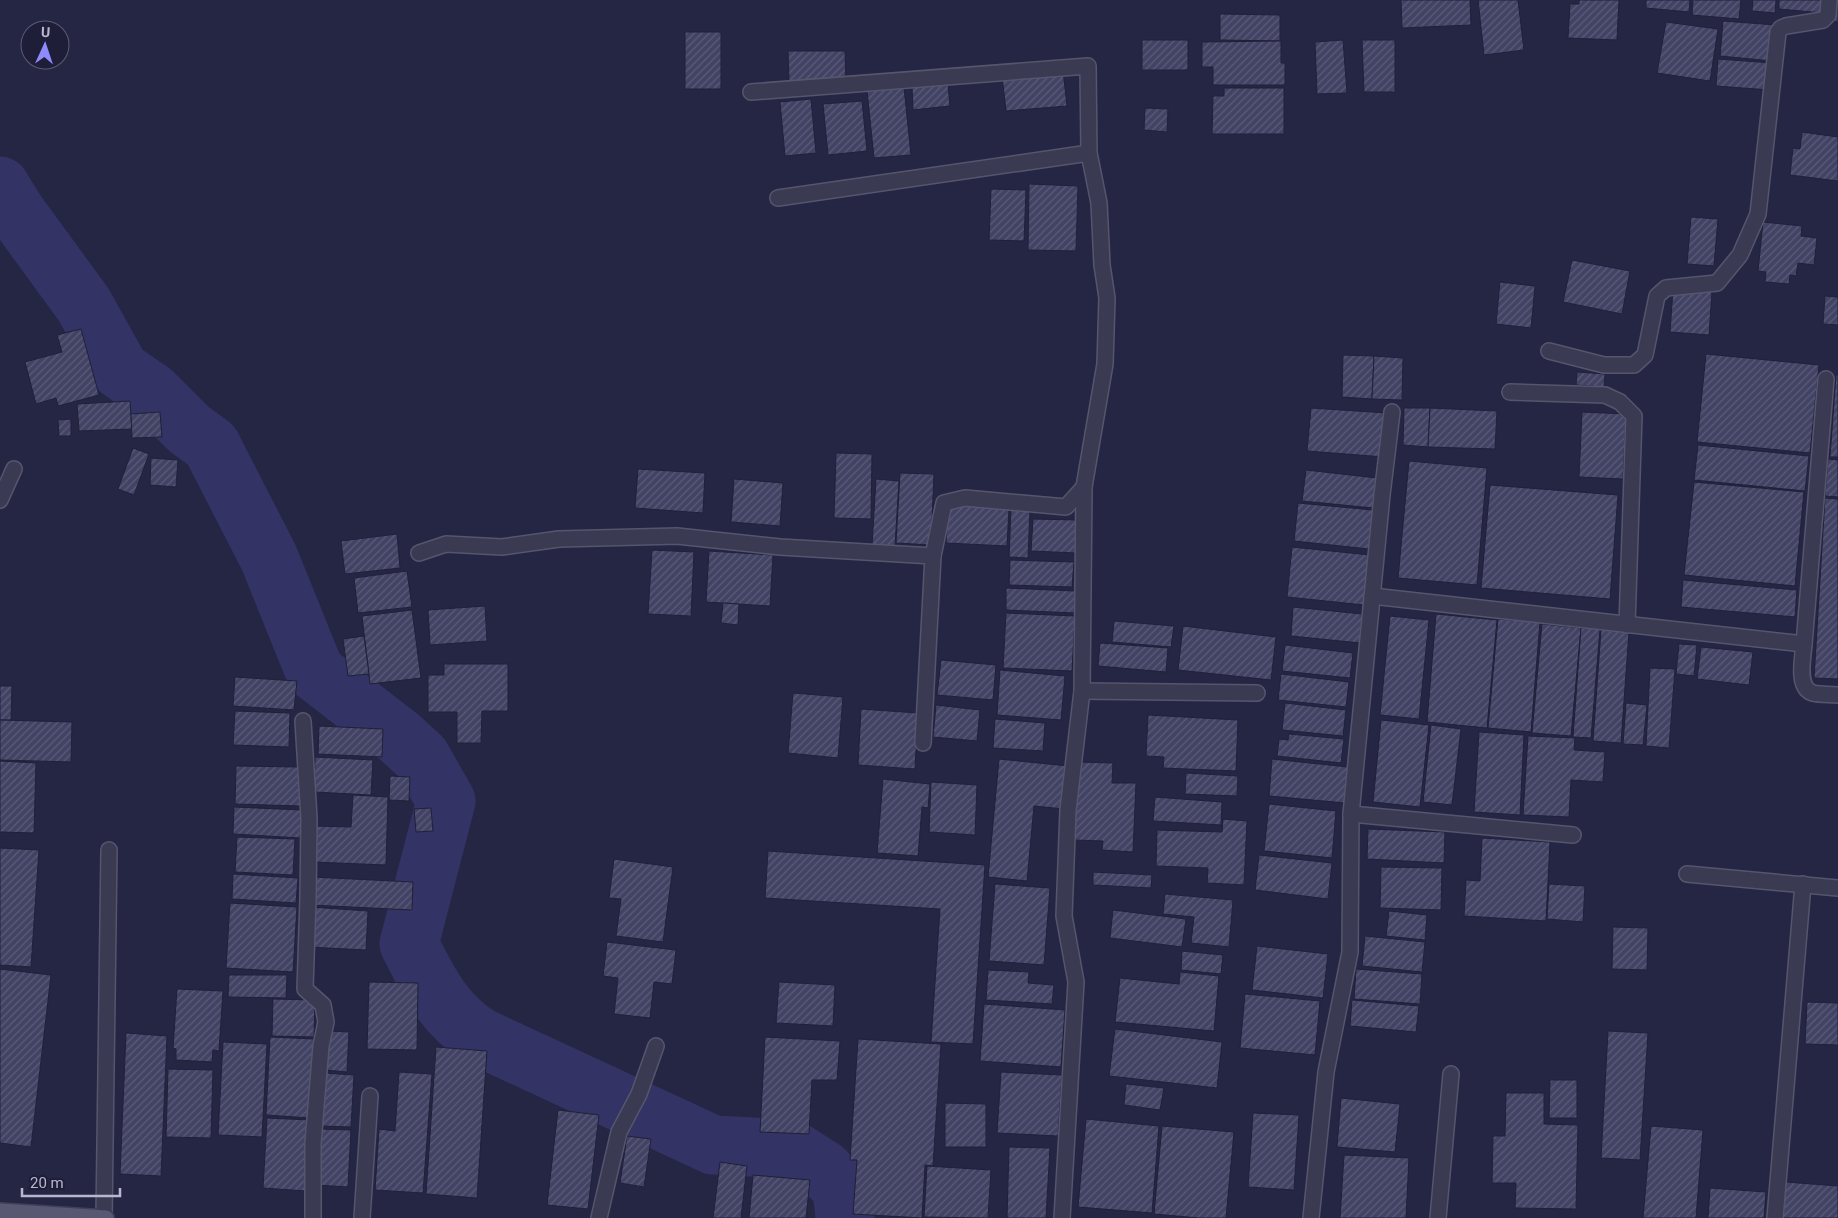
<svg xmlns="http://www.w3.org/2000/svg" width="1838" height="1218" viewBox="0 0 1838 1218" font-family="Roboto,sans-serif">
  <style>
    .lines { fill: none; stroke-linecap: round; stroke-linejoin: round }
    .river { stroke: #333365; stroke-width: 59 }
    .building { fill: url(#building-hatch); stroke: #20203a }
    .lane-casing { stroke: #55556d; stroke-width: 18 }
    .street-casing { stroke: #55556d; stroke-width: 18 }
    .primary-casing { stroke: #404059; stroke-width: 18 }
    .lane { stroke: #3a3a53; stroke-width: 15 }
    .street { stroke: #3a3a53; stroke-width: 15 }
    .primary { stroke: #585873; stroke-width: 15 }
  </style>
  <defs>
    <pattern id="building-hatch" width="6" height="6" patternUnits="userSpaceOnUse" patternTransform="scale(1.25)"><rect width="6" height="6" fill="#424264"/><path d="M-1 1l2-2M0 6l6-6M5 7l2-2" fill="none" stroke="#5b5b79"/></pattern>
  </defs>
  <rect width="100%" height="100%" fill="#252644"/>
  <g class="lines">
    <path class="river" d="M0,186L16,212L84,305L120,370L152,392L189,429L211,445L269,558L315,672L398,736L421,757L446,801L409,944C428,981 443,1014 480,1037L713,1145L791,1149L824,1170L842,1188L845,1218"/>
  </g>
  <g class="building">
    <polygon points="1401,0 1470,0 1471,25 1402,28"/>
    <polygon points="1478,0 1518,0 1524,50 1484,55"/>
    <polygon points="1579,0 1619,0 1617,40 1568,38 1570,4 1579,4"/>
    <polygon points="1646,0 1690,0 1689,12 1646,8"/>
    <polygon points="1693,0 1741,0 1739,19 1692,15"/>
    <polygon points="1753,0 1776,0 1775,13 1752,11"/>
    <polygon points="1779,0 1824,0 1823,13 1779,9"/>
    <polygon points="1834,0 1838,0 1838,22 1832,21"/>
    <polygon points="1220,14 1280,15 1280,41 1220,40"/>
    <polygon points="1723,21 1776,25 1772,61 1720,56"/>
    <polygon points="1666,22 1718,29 1710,81 1657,73"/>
    <rect x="685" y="32" width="36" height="57"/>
    <rect x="1142" y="40" width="46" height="30"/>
    <polygon points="1343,40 1347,93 1317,94 1315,42"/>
    <polygon points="1362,40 1395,40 1395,92 1364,92"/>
    <polygon points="1281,41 1281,63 1285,63 1285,85 1213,85 1213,67 1202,67 1202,42"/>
    <polygon points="788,51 845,51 846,82 789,83"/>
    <polygon points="1718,59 1772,63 1770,90 1716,86"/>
    <polygon points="1063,70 1067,106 1006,111 1002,76"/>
    <polygon points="948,84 950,106 913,110 912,87"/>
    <polygon points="904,87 911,155 874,158 867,91"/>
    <polygon points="1224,88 1284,88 1284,134 1212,134 1213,96 1224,96"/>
    <polygon points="811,99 816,153 785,156 780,102"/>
    <polygon points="862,101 867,151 828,155 823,104"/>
    <polygon points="1145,108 1168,109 1167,132 1144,130"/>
    <polygon points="1802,132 1838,137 1838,181 1790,175 1793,148 1800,149"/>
    <polygon points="1029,184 1078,186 1076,251 1028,250"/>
    <polygon points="991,189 1026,190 1024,241 989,240"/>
    <polygon points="1691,217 1718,219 1714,266 1687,264"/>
    <polygon points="1763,222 1802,226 1801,236 1817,238 1814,265 1798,263 1796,276 1790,275 1789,284 1765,282 1766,272 1758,271"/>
    <polygon points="1572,260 1630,271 1622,314 1563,302"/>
    <polygon points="1500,282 1535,286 1531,328 1496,324"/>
    <polygon points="1673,289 1712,292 1709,335 1670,332"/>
    <polygon points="1825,296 1838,297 1838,325 1823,324"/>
    <polygon points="81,329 99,395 58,406 56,398 36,404 25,362 62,352 57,335"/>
    <polygon points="1706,354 1819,365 1810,453 1697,442"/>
    <polygon points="1343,355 1374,356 1372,399 1342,397"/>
    <polygon points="1374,356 1403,358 1402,400 1372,399"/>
    <polygon points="1577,372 1605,374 1604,387 1576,385"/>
    <polygon points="1836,375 1838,375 1838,457 1830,457"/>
    <polygon points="130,401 132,429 79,431 77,404"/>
    <polygon points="1311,408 1387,413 1384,457 1307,451"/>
    <polygon points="1404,408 1430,408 1428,447 1403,445"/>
    <polygon points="1430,408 1497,411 1495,449 1428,447"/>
    <polygon points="160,412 162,437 132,438 131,414"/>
    <polygon points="1582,412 1626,414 1623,479 1579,477"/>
    <polygon points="71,419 71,436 59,436 58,420"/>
    <polygon points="1698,445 1809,456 1805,491 1694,480"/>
    <polygon points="133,448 149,454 134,495 118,489"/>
    <polygon points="836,453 872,454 871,519 834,518"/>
    <polygon points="151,458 178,460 176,487 150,485"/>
    <polygon points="1828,459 1838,460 1838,497 1825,496"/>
    <polygon points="1409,461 1487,468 1477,585 1398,578"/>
    <polygon points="638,469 705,473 703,513 635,508"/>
    <polygon points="1306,470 1377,478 1373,508 1302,501"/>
    <polygon points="900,473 934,474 931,545 896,543"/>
    <polygon points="734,479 783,483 780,526 731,522"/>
    <polygon points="876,479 899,481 895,546 872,545"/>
    <polygon points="1694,482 1804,492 1795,586 1684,575"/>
    <polygon points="1490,485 1618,495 1610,599 1481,588"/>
    <polygon points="1825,498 1838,499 1838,679 1814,678"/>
    <polygon points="1298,503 1373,510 1369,549 1294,541"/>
    <polygon points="948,505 1009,509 1007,546 946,543"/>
    <polygon points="1011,509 1030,510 1028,558 1009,557"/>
    <polygon points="1033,519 1077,520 1076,553 1031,551"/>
    <polygon points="397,534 400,568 345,574 341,541"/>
    <polygon points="1292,547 1370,555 1364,605 1287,597"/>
    <polygon points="652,550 694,552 691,616 648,614"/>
    <polygon points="709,551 773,555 770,606 706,602"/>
    <polygon points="1010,560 1074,562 1072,587 1009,585"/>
    <polygon points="407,571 412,607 358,613 354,578"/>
    <polygon points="1683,580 1797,590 1795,617 1681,607"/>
    <polygon points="1006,588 1076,591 1075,613 1006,610"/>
    <polygon points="723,603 739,604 738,625 721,623"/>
    <polygon points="485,606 487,641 430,645 428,610"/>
    <polygon points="1293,607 1362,614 1360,643 1291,636"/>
    <polygon points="412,610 421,678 370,684 362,616"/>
    <polygon points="1006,613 1075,616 1072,671 1003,668"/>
    <polygon points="1436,614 1497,620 1487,728 1427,722"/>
    <polygon points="1390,616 1429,620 1419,719 1380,715"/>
    <polygon points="1498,619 1540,622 1531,732 1488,728"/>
    <polygon points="1114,621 1174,626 1171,647 1112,642"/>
    <polygon points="1542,624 1581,628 1571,736 1532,733"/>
    <polygon points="1183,626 1276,637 1271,680 1178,670"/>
    <polygon points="1581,628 1600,629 1591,738 1573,737"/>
    <polygon points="1601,630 1629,632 1621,743 1593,741"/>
    <polygon points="364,636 369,674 348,676 343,639"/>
    <polygon points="1100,643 1168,648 1166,672 1098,666"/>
    <polygon points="1679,644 1697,645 1694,676 1676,674"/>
    <polygon points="1285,645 1353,653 1350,678 1282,671"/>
    <polygon points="1701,647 1753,652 1749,685 1697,679"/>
    <polygon points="941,660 996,665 993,700 937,695"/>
    <polygon points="444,664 508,664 508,711 482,711 481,743 457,743 457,712 428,712 428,675 444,675"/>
    <polygon points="1650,668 1675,669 1669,748 1646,746"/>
    <polygon points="1000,670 1065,676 1061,720 997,715"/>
    <polygon points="1281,674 1349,682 1346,707 1278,700"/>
    <polygon points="235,677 297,681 294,710 233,706"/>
    <polygon points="0,686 12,686 11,720 0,720"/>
    <polygon points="793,693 843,697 838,758 788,753"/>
    <polygon points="1285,703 1346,710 1343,736 1282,730"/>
    <polygon points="1626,703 1647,705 1643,745 1623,744"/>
    <polygon points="936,705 980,710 977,741 933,737"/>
    <polygon points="861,709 918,713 915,769 858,765"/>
    <polygon points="235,711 290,713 289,747 233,745"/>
    <polygon points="1148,715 1238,720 1236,771 1163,768 1164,757 1146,756"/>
    <polygon points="995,719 1045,723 1043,751 993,748"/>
    <polygon points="0,720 72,722 71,762 0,760"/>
    <polygon points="1381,720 1429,725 1420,807 1373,802"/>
    <polygon points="1431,725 1461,729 1452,805 1423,802"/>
    <polygon points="319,726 383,729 382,757 318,754"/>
    <polygon points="1479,732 1524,735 1520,815 1474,812"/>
    <polygon points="1289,734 1344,739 1341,763 1277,756 1279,739 1288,740"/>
    <polygon points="1528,736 1575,738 1574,750 1605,752 1603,782 1571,780 1569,817 1523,815"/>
    <polygon points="315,757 373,760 371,795 314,792"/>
    <polygon points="999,759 1068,766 1064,809 1034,806 1027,881 988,877"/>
    <polygon points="1272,759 1348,767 1345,803 1269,796"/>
    <polygon points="0,761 36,763 34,833 0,832"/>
    <polygon points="1077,762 1113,763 1112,783 1136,783 1133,852 1102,850 1103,841 1074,840"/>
    <polygon points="236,766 300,767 300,806 235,804"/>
    <polygon points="1186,773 1238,776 1237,796 1185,794"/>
    <polygon points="390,776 410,777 409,801 389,800"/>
    <polygon points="883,779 930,784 928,808 922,807 918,856 877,853"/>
    <polygon points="931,782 977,785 975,835 929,832"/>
    <polygon points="353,795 388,797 386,865 313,862 314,826 351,827"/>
    <polygon points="1155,797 1222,802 1221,825 1153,821"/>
    <polygon points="1269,804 1336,811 1332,858 1264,851"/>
    <polygon points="234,807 302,810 300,838 233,834"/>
    <polygon points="431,808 433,831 416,832 414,809"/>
    <polygon points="1223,819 1247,821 1244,885 1207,883 1208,868 1156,866 1157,830 1222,832"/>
    <polygon points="1368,829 1445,832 1444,863 1367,859"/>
    <polygon points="237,837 295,839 293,875 235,872"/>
    <polygon points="1482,838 1550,842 1546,921 1464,916 1466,880 1480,881"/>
    <polygon points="0,848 39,850 31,967 0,965"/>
    <polygon points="768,851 985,865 973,1044 931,1042 940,909 765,898"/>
    <polygon points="1259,855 1332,863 1328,899 1255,890"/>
    <polygon points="614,859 673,867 663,942 616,936 621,899 609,898"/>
    <polygon points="1381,867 1442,868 1441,910 1380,908"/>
    <polygon points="1093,872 1152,875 1151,888 1093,885"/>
    <polygon points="233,874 298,878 296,903 232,899"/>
    <polygon points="312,877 413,882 412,910 310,905"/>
    <polygon points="995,884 1050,888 1044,965 989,961"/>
    <polygon points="1549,884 1585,886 1583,922 1547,919"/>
    <polygon points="1165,894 1233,900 1229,947 1191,943 1194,917 1163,914"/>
    <polygon points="230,903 297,907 293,972 226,968"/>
    <polygon points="311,907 368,911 366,950 308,947"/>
    <polygon points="1113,910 1186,919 1182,947 1110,938"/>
    <polygon points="1389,911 1427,915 1425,940 1386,936"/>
    <polygon points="1613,927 1648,928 1647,970 1612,969"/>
    <polygon points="1365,936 1425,942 1422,972 1362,966"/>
    <polygon points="607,942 676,950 672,984 654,982 650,1018 614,1014 618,978 603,976"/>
    <polygon points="1257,946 1328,954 1323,998 1252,990"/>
    <polygon points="1182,951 1223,955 1221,974 1181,970"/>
    <polygon points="0,969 51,975 31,1147 0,1143"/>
    <polygon points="1356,969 1422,974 1420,1004 1354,999"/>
    <polygon points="988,970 1029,972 1028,983 1054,985 1052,1004 986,1000"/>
    <polygon points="1180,972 1219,976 1214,1031 1115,1022 1120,978 1179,984"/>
    <polygon points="229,975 287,975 286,998 228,997"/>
    <polygon points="369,982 418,983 417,1050 367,1049"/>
    <polygon points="779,982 835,985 833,1026 776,1023"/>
    <polygon points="177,989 223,991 219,1051 213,1050 212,1062 176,1060 176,1049 173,1048"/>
    <polygon points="1245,994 1320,1001 1315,1055 1240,1048"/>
    <polygon points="273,999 315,1000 314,1037 272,1036"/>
    <polygon points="1352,1000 1419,1006 1416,1032 1350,1026"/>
    <polygon points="1807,1002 1838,1003 1838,1045 1805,1044"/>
    <polygon points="984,1004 1065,1010 1061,1067 980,1061"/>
    <polygon points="1115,1029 1222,1042 1217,1088 1109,1076"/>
    <polygon points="328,1031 349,1032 347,1072 325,1070"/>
    <polygon points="1608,1031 1648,1033 1640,1160 1601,1158"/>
    <polygon points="126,1033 167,1036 161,1176 120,1174"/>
    <polygon points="270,1037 314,1039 310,1118 266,1115"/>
    <polygon points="765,1037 840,1041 837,1080 812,1080 809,1134 760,1132"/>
    <polygon points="858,1039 941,1044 933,1166 925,1165 922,1218 853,1214 857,1160 850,1160"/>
    <polygon points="223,1042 267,1044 262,1137 218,1135"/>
    <polygon points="436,1047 487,1051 477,1198 426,1194"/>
    <polygon points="168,1069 213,1070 211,1138 166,1137"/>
    <polygon points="399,1072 432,1074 423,1193 375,1190 379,1129 395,1131"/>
    <polygon points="1001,1072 1062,1075 1058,1136 997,1133"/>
    <polygon points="323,1073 354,1075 351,1127 320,1126"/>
    <polygon points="1550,1080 1577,1080 1577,1118 1549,1118"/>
    <polygon points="1126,1084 1164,1088 1160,1110 1124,1105"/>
    <polygon points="1506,1093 1544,1093 1544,1124 1578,1125 1576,1209 1515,1208 1516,1183 1492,1183 1493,1136 1505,1136"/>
    <polygon points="1341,1098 1400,1104 1395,1152 1337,1147"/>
    <polygon points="945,1103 986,1104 986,1147 945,1147"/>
    <polygon points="558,1110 599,1115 588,1209 547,1205"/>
    <polygon points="1253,1113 1299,1115 1294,1190 1248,1187"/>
    <polygon points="267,1118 310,1120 306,1191 263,1188"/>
    <polygon points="1086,1119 1159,1126 1152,1213 1078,1207"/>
    <polygon points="1162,1126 1234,1132 1226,1218 1199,1218 1154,1214"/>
    <polygon points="1651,1126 1703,1130 1696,1218 1643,1218"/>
    <polygon points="320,1129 351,1130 348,1187 316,1185"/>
    <polygon points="627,1136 651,1139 644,1187 620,1183"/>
    <polygon points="1009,1147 1050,1148 1046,1218 1007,1218"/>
    <polygon points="1344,1155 1409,1158 1406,1218 1340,1218"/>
    <polygon points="720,1162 747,1166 741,1218 713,1218"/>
    <polygon points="927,1166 991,1170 988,1218 924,1217"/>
    <polygon points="753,1175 810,1180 806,1218 749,1218"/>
    <polygon points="1786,1182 1838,1186 1838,1218 1783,1218"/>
    <polygon points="1710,1188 1766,1192 1764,1218 1708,1218"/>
  </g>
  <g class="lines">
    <g class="lane-casing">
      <g id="lane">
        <polyline points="1687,874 1838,888"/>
        <polyline points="104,1218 109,850"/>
        <polyline points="362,1218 370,1096"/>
        <polyline points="1438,1218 1451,1074"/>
        <polyline points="1775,1218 1803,884"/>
      </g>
    </g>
    <g class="street-casing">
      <g id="street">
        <polyline points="751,92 1088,66 1089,153 1099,203 1102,265 1107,298 1105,364 1084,487 1082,691 1068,810 1064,916 1076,982 1062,1218"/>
        <polyline points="778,198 1089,153"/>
        <polyline points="1549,351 1604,365 1634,365 1645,355 1657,296 1666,288 1717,283 1740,255 1758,214 1778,32 1781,28 1786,26 1823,20 1828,15 1829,0"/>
        <polyline points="1510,392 1605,395 1620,402 1634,416 1627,625"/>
        <polyline points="0,500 14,469"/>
        <polyline points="419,553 446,544 502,547 559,539 677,536 780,547 933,556 944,503 965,498 1066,507 1084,487"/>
        <polyline points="1372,596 1804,644 1826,379"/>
        <path d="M1804,644C1803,658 1796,688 1813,693C1821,695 1830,694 1838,695"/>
        <polyline points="1082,691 1257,693"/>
        <polyline points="303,721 309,818 308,899 305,989 323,1005 326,1022 321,1046 313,1143 313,1218"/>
        <polyline points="923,743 933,556"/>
        <polyline points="1351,814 1573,835"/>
        <polyline points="599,1218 619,1132 639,1094 656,1046"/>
        <polyline points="1311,1218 1326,1072 1350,952 1351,814 1382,495 1392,412"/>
      </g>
    </g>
    <g class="primary-casing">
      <polyline id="primary" points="0,1211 106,1218"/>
    </g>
    <use href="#lane" class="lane"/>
    <use href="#street" class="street"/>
    <use href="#primary" class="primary"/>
  </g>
  <g transform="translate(45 45) rotate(3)"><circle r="24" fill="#1e1e39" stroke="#5c5b74"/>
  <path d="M0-4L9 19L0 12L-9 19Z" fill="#8f8bfd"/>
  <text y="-8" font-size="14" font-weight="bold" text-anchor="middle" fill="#b8b7cd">U</text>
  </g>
  <path d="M22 1188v8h98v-8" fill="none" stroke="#b8b7cd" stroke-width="2.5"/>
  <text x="30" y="1188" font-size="15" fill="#b8b7cd" stroke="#1e1e39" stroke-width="4" paint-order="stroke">20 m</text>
</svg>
